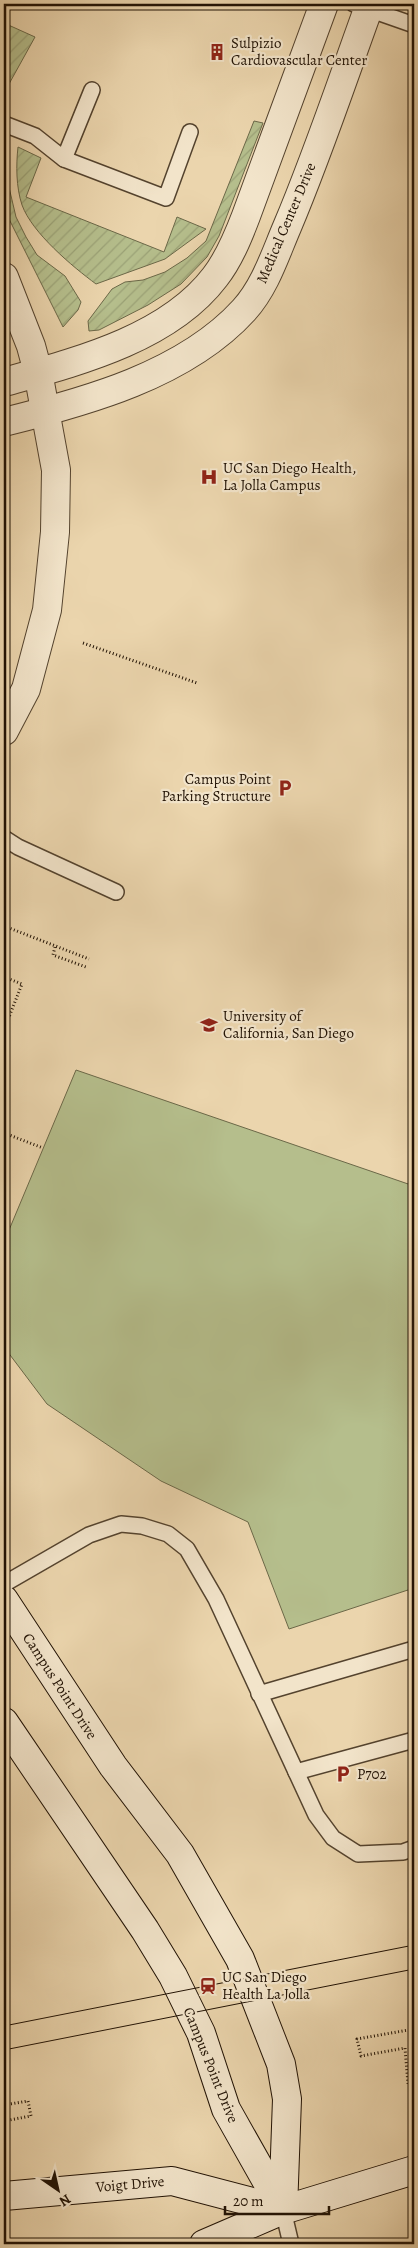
<svg xmlns="http://www.w3.org/2000/svg" width="418" height="2248" viewBox="0 0 418 2248" font-family="Alegreya,serif">
  <style>
    .park { fill: #b5be8c; stroke: #6b6848 }
    .garden { fill: url(#garden-furrows); stroke: #6b6848 }
    .lines { fill: none; stroke-linecap: round; stroke-linejoin: round }
    .lane-casing { stroke: #54432e; stroke-width: 18 }
    .street-casing { stroke: #54432e; stroke-width: 30 }
    .secondary-casing { stroke: #211204; stroke-width: 30 }
    .path { stroke: #211204; stroke-width: 3; stroke-dasharray: 1 2.5; stroke-linecap: butt }
    .lane { stroke: #f2e4ca; stroke-width: 15 }
    .street { stroke: #f2e4ca; stroke-width: 28 }
    .secondary { stroke: #f2e4ca; stroke-width: 28 }
    .tram { stroke: #211204; stroke-width: 1 }
    .labels { text-anchor: middle; stroke-width: 4.5; stroke-linejoin: round; paint-order: stroke }
    .poi-label { font-size: 15px; fill: #211204; stroke: #f2e4ca; text-anchor: start }
    .street-label { font-size: 15px; fill: #211204; stroke: #f2e4ca }
  </style>
  <defs>
    <pattern id="garden-furrows" width="10" height="10" patternUnits="userSpaceOnUse" patternTransform="scale(1.25)"><rect width="10" height="10" fill="#b5be8c"/><path d="M-1 1l2-2M0 10L10 0M9 11l2-2" fill="none" stroke="#9ba277"/></pattern>
  </defs>
  <rect width="100%" height="100%" fill="#ebd5ad"/>
  <filter id="stains"><feTurbulence type="fractalNoise" baseFrequency=".004" numOctaves="4"/><feColorMatrix values="0 0 0 0 .2 0 0 0 0 .09 0 0 0 0 .02 0 0 0 .5 -.17"/></filter>
  <radialGradient id="worn" r=".72"><stop offset=".6" stop-color="#630" stop-opacity="0"/><stop offset="1" stop-color="#630" stop-opacity=".3"/></radialGradient>
  <polygon class="park" points="76,1070 414,1186 414,1588 289,1629 248,1522 161,1481 47,1404 4,1347 4,1242"/>
  <g class="garden">
    <polygon points="4,23 35,37 4,93"/>
    <polygon points="254,121 263,123 219,236 207,257 181,284 148,305 99,330 89,331 88,321 112,289 125,282 143,280 165,272 187,258 206,241"/>
    <path d="M18,147L41,158L26,197L164,252L177,217L206,229L165,259L96,284C73,267 32,233 22,205C16,187 16,165 18,147Z"/>
    <polygon points="4,148 8,161 8,183 16,217 26,237 37,255 65,276 81,302 78,310 63,327 4,209"/>
  </g>
  <g class="lines">
    <g class="lane-casing">
      <g id="lane">
        <polyline points="354,4 414,25"/>
        <polyline points="4,124 35,136 64,159 166,198 190,132"/>
        <polyline points="64,159 92,90"/>
        <polyline points="4,838 18,847 116,892"/>
        <polyline points="4,1584 89,1535 121,1524 142,1526 168,1534 187,1549 216,1599 316,1815 333,1838 358,1854 403,1852 414,1848"/>
        <polyline points="259,1694 414,1649"/>
        <polyline points="296,1772 414,1740"/>
        <polyline points="283,2210 291,2244"/>
      </g>
    </g>
    <g class="street-casing">
      <g id="street">
        <polyline points="4,277 31,346 38,372 56,470 55,532 47,610 26,689 4,731"/>
        <path d="M4,382C76,362 168,339 215,277C229,259 238,237 246,216L324,4"/>
        <path d="M4,422C85,402 185,375 244,310C265,287 275,255 287,227C318,154 343,78 370,4"/>
      </g>
    </g>
    <g class="secondary-casing">
      <g id="secondary">
        <polyline points="4,1600 113,1766 180,1854 240,1959 281,2064 287,2099 283,2210"/>
        <polyline points="4,1722 145,1930 173,1976 201,2033 226,2109 283,2210"/>
        <polyline points="4,2196 172,2181 283,2210"/>
        <polyline points="204,2244 283,2210 414,2170"/>
      </g>
    </g>
    <g class="path">
      <polyline points="83,643 197,683"/>
      <polyline points="4,926 89,959"/>
      <polyline points="55,947 53,955 86,967"/>
      <polyline points="4,977 22,984 4,1030"/>
      <polyline points="4,1133 43,1148"/>
      <polyline points="408,2084 405,2048 361,2056 357,2039 414,2029"/>
      <polyline points="4,2105 28,2101 31,2116 4,2121"/>
    </g>
    <use href="#lane" class="lane"/>
    <use href="#street" class="street"/>
    <use href="#secondary" class="secondary"/>
    <g class="tram">
      <polyline points="4,2026 414,1945"/>
      <polyline points="4,2050 414,1969"/>
    </g>
  </g>
  <defs>
    <g id="building-bare" transform="scale(1.35)"><path d="M-4-6H4V6H1V3H-1V6H-4ZM-2.5-4.3h1.7v1.8h-1.7ZM.8-4.3h1.7v1.8H.8ZM-2.5-1h1.7V.8h-1.7ZM.8-1h1.7V.8H.8Z" fill="#8f2418" stroke="#f2e4ca" stroke-width="2.5" paint-order="stroke"/></g>
    <g id="hospital-bare" transform="scale(1.35)"><path d="M-5-5h3v3.5h4V-5h3V5h-3V1.5h-4V5h-3Z" fill="#8f2418" stroke="#f2e4ca" stroke-width="2.5" paint-order="stroke"/></g>
    <g id="parking-bare" transform="scale(1.35)"><path d="M-3.5-5.5H1a3.5 3.5 0 0 1 0 7H-1V5.5H-3.5ZM-1-3.4V-.6H.8a1.4 1.4 0 0 0 0-2.8Z" fill="#8f2418" stroke="#f2e4ca" stroke-width="2.5" paint-order="stroke"/></g>
    <g id="university-bare" transform="scale(1.35)"><path d="M0-5L7-2L0 1L-7-2ZM-4 1L0 2.5L4 1V4Q0 6-4 4Z" fill="#8f2418" stroke="#f2e4ca" stroke-width="2.5" paint-order="stroke"/></g>
    <g id="station-bare" transform="scale(1.35)"><path d="M-3-6H3Q5-6 5-4V2Q5 4 3 4L4.5 6H3L1.5 4h-3L-3 6H-4.5L-3 4Q-5 4-5 2V-4Q-5-6-3-6ZM-3.5-4v3h7v-3ZM-3.5 1v1.5H-2V1ZM2 1v1.5H3.5V1Z" fill="#8f2418" stroke="#f2e4ca" stroke-width="2.5" paint-order="stroke"/></g>
  </defs>
  <g fill-rule="evenodd">
    <use href="#building-bare" x="217" y="52"/>
    <use href="#hospital-bare" x="209" y="477"/>
    <use href="#parking-bare" x="285" y="788"/>
    <use href="#university-bare" x="209" y="1025"/>
    <use href="#parking-bare" x="343" y="1774"/>
    <use href="#station-bare" x="208" y="1986"/>
  </g>
  <g class="labels">
    <g class="poi-label">
      <text x="231" y="48">Sulpizio<tspan x="231" dy="17">Cardiovascular Center</tspan></text>
      <text x="223" y="473">UC San Diego Health,<tspan x="223" dy="17">La Jolla Campus</tspan></text>
      <text x="271" y="784" text-anchor="end">Campus Point<tspan x="271" dy="17">Parking Structure</tspan></text>
      <text x="223" y="1021">University of<tspan x="223" dy="17">California, San Diego</tspan></text>
      <text x="357" y="1779">P702</text>
      <text x="222" y="1982">UC San Diego<tspan x="222" dy="17">Health La Jolla</tspan></text>
    </g>
    <g class="street-label">
      <text transform="translate(286 223) rotate(-67)" y="5">Medical Center Drive</text>
      <text transform="translate(60 1686) rotate(57)" y="5">Campus Point Drive</text>
      <text transform="translate(211 2065) rotate(68)" y="5">Campus Point Drive</text>
      <text transform="translate(130 2184) rotate(-5)" y="5">Voigt Drive</text>
    </g>
  </g>
  <rect width="418" height="2248" fill="none" stroke="#ebd5ad" stroke-width="20"/>
  <rect x="5" y="5" width="408" height="2238" fill="none" stroke="#211204" stroke-width="2.5"/>
  <rect x="10" y="10" width="398" height="2228" fill="none" stroke="#211204"/>
  <g transform="translate(58 2190) rotate(146)" stroke="#f2e4ca" stroke-width="4" paint-order="stroke">
  <path d="M0-4L9 19L0 12L-9 19Z" fill="#211204"/>
  <text y="-8" font-size="14" font-weight="bold" text-anchor="middle" fill="#211204">N</text>
  </g>
  <path d="M225 2206v8h104v-8" fill="none" stroke="#211204" stroke-width="2.5"/>
  <text x="233" y="2206" font-size="15" fill="#211204" stroke="#f2e4ca" stroke-width="4" paint-order="stroke">20 m</text>
  <rect width="100%" height="100%" filter="url(#stains)"/>
  <rect width="100%" height="100%" fill="url(#worn)"/>
</svg>
